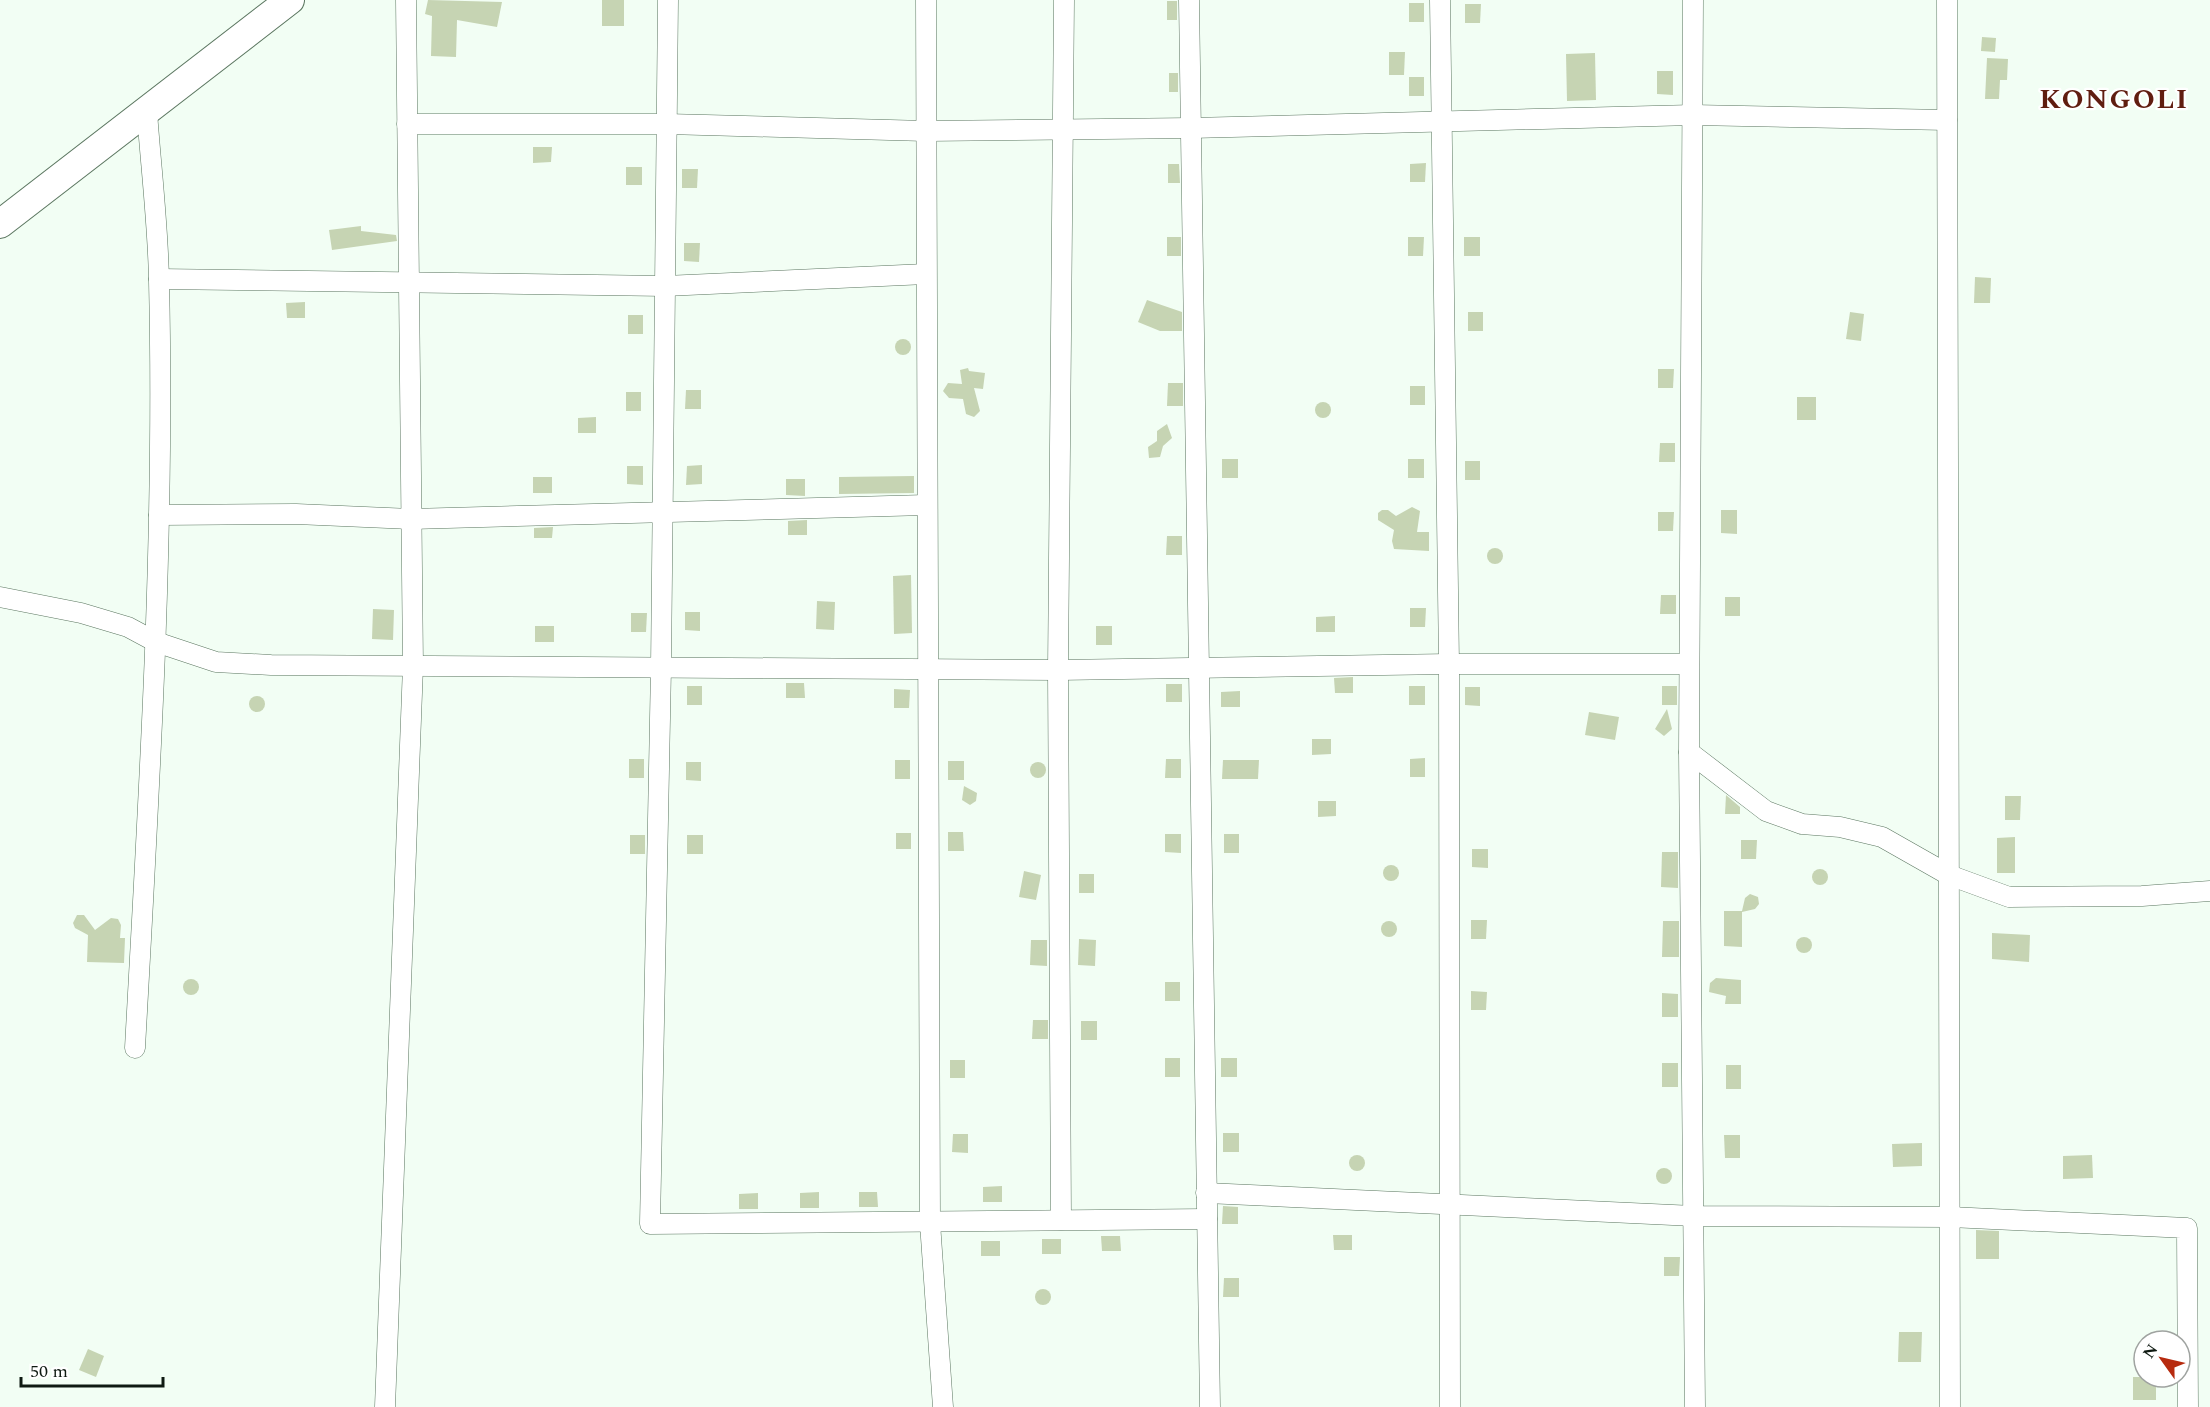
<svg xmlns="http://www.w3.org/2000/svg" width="2210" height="1407" viewBox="0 0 2210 1407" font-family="Spectral,serif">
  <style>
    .building { fill: #c6d4b3 }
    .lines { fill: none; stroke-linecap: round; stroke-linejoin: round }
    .minor-casing { stroke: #5b7660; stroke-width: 21 }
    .secondary-casing { stroke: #5b7660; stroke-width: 30 }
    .minor { stroke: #fff; stroke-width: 20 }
    .secondary { stroke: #fff; stroke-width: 28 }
    .labels { text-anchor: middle; stroke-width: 4.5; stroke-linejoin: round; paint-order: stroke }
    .district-label { font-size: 28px; font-weight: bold; letter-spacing: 1.5px; fill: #601d10; stroke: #fff }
  </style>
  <rect width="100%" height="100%" fill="#f2fef4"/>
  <g class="building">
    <polygon points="428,0 502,2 497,27 457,20 456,57 431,56 432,16 425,14"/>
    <rect x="602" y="0" width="22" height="26"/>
    <rect x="1167" y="1" width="10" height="19"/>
    <rect x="1409" y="3" width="15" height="19"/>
    <polygon points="1465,4 1481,4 1480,23 1465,23"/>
    <polygon points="1982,37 1996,38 1995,52 1981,51"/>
    <polygon points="1389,52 1405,52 1404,75 1389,75"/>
    <polygon points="1595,53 1596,100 1567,101 1566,54"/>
    <polygon points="1987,58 2008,59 2007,80 2000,80 1999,99 1985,99"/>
    <polygon points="1657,71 1673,71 1673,95 1657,94"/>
    <rect x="1169" y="73" width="9" height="19"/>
    <rect x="1409" y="77" width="15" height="19"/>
    <polygon points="533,147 552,147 551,162 533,163"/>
    <polygon points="1426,163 1425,182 1410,182 1410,164"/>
    <polygon points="1168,164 1179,164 1180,183 1168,183"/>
    <rect x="626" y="167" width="16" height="18"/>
    <polygon points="682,169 698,169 697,188 682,188"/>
    <polygon points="361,226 361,231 396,235 397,241 332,250 329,230"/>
    <rect x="1167" y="237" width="14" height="19"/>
    <polygon points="1408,237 1424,237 1423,256 1408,256"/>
    <rect x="1464" y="237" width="16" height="19"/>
    <polygon points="684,243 700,243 699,262 684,261"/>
    <polygon points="1975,277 1991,278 1990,303 1974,303"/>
    <polygon points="1147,300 1182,312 1182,331 1160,331 1138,322"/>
    <polygon points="305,302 305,318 287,318 286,303"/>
    <rect x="1468" y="312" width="15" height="19"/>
    <polygon points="1850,312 1864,314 1861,341 1846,339"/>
    <rect x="628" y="315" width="15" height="19"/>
    <circle cx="903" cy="347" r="8"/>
    <polygon points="968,368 969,371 985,373 983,389 974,388 980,411 974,417 966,414 963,399 949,398 943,391 948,383 962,384 960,370"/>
    <polygon points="1658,369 1674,369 1673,388 1658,388"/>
    <polygon points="1168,383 1183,383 1183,406 1167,406"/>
    <rect x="1410" y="386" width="15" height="19"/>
    <polygon points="686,390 701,390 701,409 685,409"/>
    <rect x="626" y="392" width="15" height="19"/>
    <rect x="1797" y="397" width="19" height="23"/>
    <circle cx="1323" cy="410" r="8"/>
    <polygon points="596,417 596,433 578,433 578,418"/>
    <polygon points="1167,424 1172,438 1163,446 1160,457 1149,458 1148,447 1157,441 1157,431"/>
    <polygon points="1660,443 1675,443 1675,462 1659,462"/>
    <rect x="1222" y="459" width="16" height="19"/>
    <rect x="1408" y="459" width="16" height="19"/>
    <rect x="1465" y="461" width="15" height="19"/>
    <polygon points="702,465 702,484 686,485 687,466"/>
    <polygon points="627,466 643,466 643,485 627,484"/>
    <polygon points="914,476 914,493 839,494 839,477"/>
    <rect x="533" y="477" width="19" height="16"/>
    <polygon points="786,479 805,479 805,496 786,495"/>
    <polygon points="1412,507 1420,511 1417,532 1429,532 1429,551 1394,549 1392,541 1394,530 1378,520 1378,513 1382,510 1388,510 1396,516"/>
    <polygon points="1721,510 1737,510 1737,534 1721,533"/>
    <polygon points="1658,512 1674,512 1673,531 1658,531"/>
    <polygon points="807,520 807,535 788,535 788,521"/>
    <polygon points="553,527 552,538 534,538 534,528"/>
    <polygon points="1167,536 1182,536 1182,555 1166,555"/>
    <circle cx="1495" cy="556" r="8"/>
    <polygon points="911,575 912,633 894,634 893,576"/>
    <polygon points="1661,595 1676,595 1676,614 1660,614"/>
    <rect x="1725" y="597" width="15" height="19"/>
    <polygon points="817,601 835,602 834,630 816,629"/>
    <polygon points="1410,608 1426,608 1425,627 1410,627"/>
    <polygon points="373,609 394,610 393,640 372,639"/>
    <polygon points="685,612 700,612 700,631 685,630"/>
    <polygon points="631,613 647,613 646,632 631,632"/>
    <polygon points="1335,616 1335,632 1316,632 1316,617"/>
    <rect x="535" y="626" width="19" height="16"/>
    <rect x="1096" y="626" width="16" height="19"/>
    <polygon points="1353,677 1353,693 1335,693 1334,678"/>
    <polygon points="786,683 804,683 805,698 786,698"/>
    <rect x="1166" y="684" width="16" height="18"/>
    <rect x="687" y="686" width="15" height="19"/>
    <rect x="1409" y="686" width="16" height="19"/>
    <rect x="1662" y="686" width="15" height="19"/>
    <polygon points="1465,687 1480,687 1480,706 1465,705"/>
    <polygon points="894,689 910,690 909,708 894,708"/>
    <polygon points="1240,691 1240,707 1221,707 1221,692"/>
    <circle cx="257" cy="704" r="8"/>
    <polygon points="1667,709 1672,729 1664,736 1655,729"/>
    <polygon points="1589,712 1619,717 1615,740 1585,735"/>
    <polygon points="1312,739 1331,739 1331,754 1312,755"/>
    <polygon points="1425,758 1425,777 1410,777 1410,759"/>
    <rect x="629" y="759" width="15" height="19"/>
    <polygon points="1166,759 1181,759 1181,778 1165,778"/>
    <rect x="895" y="760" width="15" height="19"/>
    <polygon points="1223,760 1259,760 1258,779 1222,779"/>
    <rect x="948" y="761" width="16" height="19"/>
    <polygon points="686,762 701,762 701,781 686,780"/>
    <circle cx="1038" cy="770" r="8"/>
    <polygon points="964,786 977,793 976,801 970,805 962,800"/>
    <polygon points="1726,795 1740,807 1740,814 1725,814"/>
    <polygon points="2005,796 2021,796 2020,820 2005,820"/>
    <polygon points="1318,801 1336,801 1336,816 1318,817"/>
    <polygon points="948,832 963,832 964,851 948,851"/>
    <rect x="896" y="833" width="15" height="16"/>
    <polygon points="1165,834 1181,834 1181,853 1165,852"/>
    <rect x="1224" y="834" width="15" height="19"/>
    <rect x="630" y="835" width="15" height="19"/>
    <rect x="687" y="835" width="16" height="19"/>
    <polygon points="2015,837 2015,873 1997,873 1997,838"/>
    <polygon points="1741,840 1757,840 1756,859 1741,859"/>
    <polygon points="1472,849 1488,849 1488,868 1472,867"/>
    <polygon points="1662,852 1678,852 1678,888 1661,887"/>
    <circle cx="1391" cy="873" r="8"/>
    <circle cx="1820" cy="877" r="8"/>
    <polygon points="1024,871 1041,875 1036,900 1019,897"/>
    <rect x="1079" y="874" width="15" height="19"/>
    <polygon points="1750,894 1758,897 1759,904 1755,909 1742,912 1742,947 1724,946 1724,911 1742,911 1745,898"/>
    <polygon points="77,915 84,915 95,930 111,918 118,919 121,925 120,938 125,938 124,963 87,962 88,935 75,928 73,923"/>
    <polygon points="1471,920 1487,920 1486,939 1471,939"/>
    <polygon points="1663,921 1679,921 1679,957 1662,957"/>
    <circle cx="1389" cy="929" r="8"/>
    <polygon points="1992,933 2030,935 2029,962 1992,959"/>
    <circle cx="1804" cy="945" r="8"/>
    <polygon points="1079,939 1096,940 1095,966 1078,965"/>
    <polygon points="1031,940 1047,940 1047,966 1030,965"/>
    <polygon points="1716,978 1741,980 1741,1004 1725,1004 1726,996 1709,992 1710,983"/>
    <circle cx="191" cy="987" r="8"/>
    <rect x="1165" y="982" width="15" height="19"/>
    <polygon points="1471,991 1487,992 1486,1010 1471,1010"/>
    <polygon points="1662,993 1678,994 1678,1017 1662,1017"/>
    <polygon points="1033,1020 1048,1020 1048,1039 1032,1039"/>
    <rect x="1081" y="1021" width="16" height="19"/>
    <rect x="1165" y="1058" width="15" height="19"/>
    <rect x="1221" y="1058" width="16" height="19"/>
    <rect x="950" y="1060" width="15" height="18"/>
    <rect x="1662" y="1063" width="16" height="24"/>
    <rect x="1726" y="1065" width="15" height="24"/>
    <rect x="1223" y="1133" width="16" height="19"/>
    <polygon points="953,1134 968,1134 968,1153 952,1152"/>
    <polygon points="1724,1135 1740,1135 1740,1158 1725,1158"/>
    <polygon points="1922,1143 1922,1166 1893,1167 1892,1144"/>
    <polygon points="2092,1155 2093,1178 2063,1179 2063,1156"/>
    <circle cx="1357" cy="1163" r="8"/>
    <circle cx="1664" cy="1176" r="8"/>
    <polygon points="1002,1186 1002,1202 983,1202 983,1187"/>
    <polygon points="819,1192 819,1208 800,1208 800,1193"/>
    <polygon points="859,1192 877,1192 878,1207 859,1207"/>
    <polygon points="758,1193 758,1209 739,1209 739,1194"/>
    <polygon points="1223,1206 1238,1207 1238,1224 1222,1224"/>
    <polygon points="1976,1230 1999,1231 1999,1259 1976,1259"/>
    <polygon points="1333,1235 1352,1235 1352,1250 1334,1250"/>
    <polygon points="1101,1236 1120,1236 1121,1251 1102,1251"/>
    <rect x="1042" y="1239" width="19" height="15"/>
    <rect x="981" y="1241" width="19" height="15"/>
    <polygon points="1664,1257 1680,1257 1679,1276 1664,1276"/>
    <polygon points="1224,1278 1239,1278 1239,1297 1223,1297"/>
    <circle cx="1043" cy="1297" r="8"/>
    <polygon points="1899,1332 1922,1332 1921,1362 1898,1362"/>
    <polygon points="88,1349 104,1356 96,1377 79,1370"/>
    <rect x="2133" y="1377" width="23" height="23"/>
  </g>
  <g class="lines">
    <g class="minor-casing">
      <g id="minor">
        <polyline points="668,0 661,668 650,1224 1207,1219"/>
        <polyline points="926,0 930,1223 943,1407"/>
        <polyline points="1189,0 1210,1407"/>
        <polyline points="1440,0 1449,664 1450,1407"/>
        <polyline points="1693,0 1689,752 1695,1407"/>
        <polyline points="1947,0 1950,1407"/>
        <polyline points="407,124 667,124 926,131 1191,128 1693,115 1947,120"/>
        <polyline points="159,279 665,286 926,274"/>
        <polyline points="159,515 296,514 411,519 926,505"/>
        <polyline points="0,597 81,613 128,627 156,642 216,662 271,665 1058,670 1449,664 1689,664"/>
        <polyline points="1689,752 1766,811 1802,824 1840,827 1882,837 1949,875 2009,897 2142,896 2210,891"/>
        <path d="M135,1048C149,792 165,537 159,281C158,224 151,168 147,112"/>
        <polyline points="1206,1193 1694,1216 1950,1217 2187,1228 2188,1407"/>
        <polyline points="1061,1220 1058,670 1064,0"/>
        <polyline points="385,1407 413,666 406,0"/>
      </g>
    </g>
    <g class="secondary-casing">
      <polyline id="secondary" points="0,224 290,0"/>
    </g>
    <use href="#minor" class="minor"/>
    <use href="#secondary" class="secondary"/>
  </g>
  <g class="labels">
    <g class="district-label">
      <text x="2114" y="108">KONGOLI</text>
    </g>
  </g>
  <g transform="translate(2162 1359) rotate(304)"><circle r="28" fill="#ffffff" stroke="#9fa3a0" stroke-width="1.5"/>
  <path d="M0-4.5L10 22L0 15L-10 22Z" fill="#b72b0f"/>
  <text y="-9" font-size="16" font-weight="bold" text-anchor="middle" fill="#0f1a12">N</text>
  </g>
  <path d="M21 1377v9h142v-9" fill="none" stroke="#0f1a12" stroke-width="3"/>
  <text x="30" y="1377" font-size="18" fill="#0f1a12" stroke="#ffffff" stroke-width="4.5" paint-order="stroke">50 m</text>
</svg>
